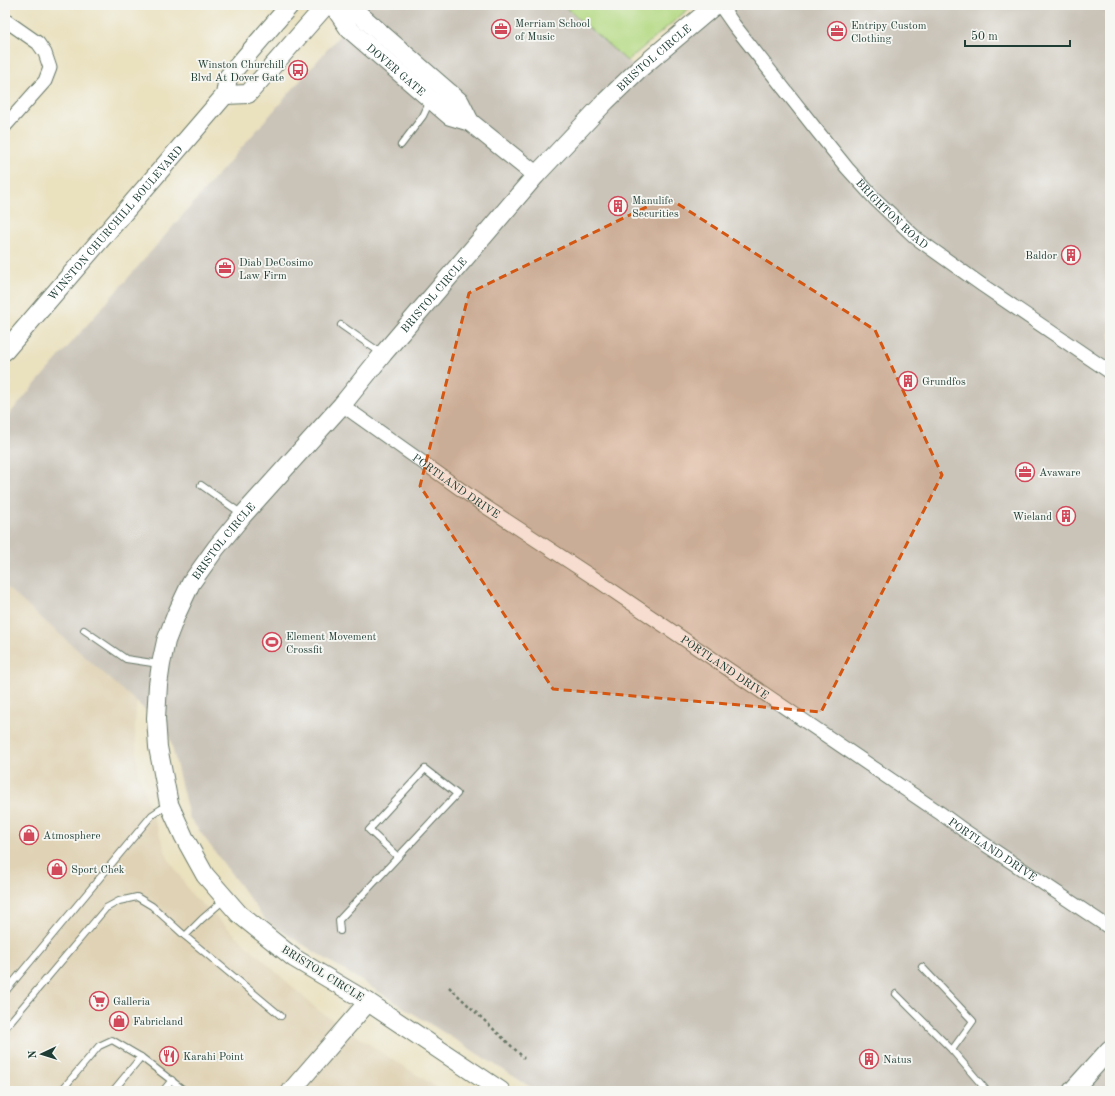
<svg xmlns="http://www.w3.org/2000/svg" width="1115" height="1096" viewBox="0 0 1115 1096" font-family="'Old Standard TT',serif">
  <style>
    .built { fill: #e0d3b5 }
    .industrial { fill: #c9c3b8 }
    .green { fill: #b4d982; stroke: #6a8b5b }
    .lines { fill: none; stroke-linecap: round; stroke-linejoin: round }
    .lane-casing { stroke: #667665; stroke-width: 8 }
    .street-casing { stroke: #667665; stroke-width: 15 }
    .secondary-casing { stroke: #667665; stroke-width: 20 }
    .path { stroke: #667665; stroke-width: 2.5; stroke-dasharray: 3 3; stroke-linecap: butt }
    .lane { stroke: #fff; stroke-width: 6 }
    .street { stroke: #fff; stroke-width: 13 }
    .secondary { stroke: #fff; stroke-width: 18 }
    .marked { fill: #d45610; fill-opacity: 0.2; stroke: #d45610; stroke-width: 3; stroke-dasharray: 8 5; stroke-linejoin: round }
    .labels { text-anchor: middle; stroke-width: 3.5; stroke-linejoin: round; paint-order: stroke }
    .poi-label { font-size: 11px; fill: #1f3d34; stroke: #f6f6f2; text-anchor: start }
    .street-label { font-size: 11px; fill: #1f3d34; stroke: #f6f6f2 }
  </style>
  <rect width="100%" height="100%" fill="#f6f6f2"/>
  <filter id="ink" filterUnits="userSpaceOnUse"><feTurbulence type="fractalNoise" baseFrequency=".025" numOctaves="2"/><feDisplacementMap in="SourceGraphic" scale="8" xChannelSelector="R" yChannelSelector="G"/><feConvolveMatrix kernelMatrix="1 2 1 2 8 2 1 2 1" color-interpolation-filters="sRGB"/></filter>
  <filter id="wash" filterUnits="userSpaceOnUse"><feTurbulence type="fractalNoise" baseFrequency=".012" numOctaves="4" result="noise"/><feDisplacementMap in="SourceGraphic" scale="16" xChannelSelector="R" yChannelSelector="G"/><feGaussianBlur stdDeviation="0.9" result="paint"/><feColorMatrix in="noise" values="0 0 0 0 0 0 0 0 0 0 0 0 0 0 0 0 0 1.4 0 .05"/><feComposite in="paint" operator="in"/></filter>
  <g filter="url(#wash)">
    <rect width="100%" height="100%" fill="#eae1bf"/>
    <polygon class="built" points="5,584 137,699 135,727 138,773 168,858 193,896 318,1010 387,1056 443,1091 5,1091"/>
    <polygon class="industrial" points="366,5 563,5 638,70 715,5 1110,5 1110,1091 537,1091 267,922 189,817 168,730 5,586 5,419"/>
    <polygon class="green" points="563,5 693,5 627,61"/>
  </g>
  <g filter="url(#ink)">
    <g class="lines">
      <g class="lane-casing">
        <g id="lane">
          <polyline points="401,145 423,116 430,101"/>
          <polyline points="341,325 381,353"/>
          <polyline points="201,485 242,514"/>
          <polyline points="84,630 126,659 159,664"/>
          <polyline points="340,931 339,920 457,794 425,769 369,830 398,857"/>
          <polyline points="185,936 202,919 224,900"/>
          <polyline points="922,967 973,1021 952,1050"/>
          <polyline points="5,992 152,815 167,805"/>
          <polyline points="896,994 952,1050 987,1091"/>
          <polyline points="5,1028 106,908 119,901 137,897 152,906 185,936 281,1016"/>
          <polyline points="61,1091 99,1046 112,1040 141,1057 185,1091"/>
          <polyline points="113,1091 141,1057"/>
          <polyline points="163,1091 172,1080"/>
        </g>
      </g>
      <g class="street-casing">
        <g id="street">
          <path id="s1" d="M720,5L734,25L818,132L847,168L875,199L916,238L982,285L1110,372"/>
          <polyline points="5,20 38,43 45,53 50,68 45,81 5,126"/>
          <path id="s2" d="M342,405L480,503L591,576L943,815L962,829L1110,928"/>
        </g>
      </g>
      <g class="secondary-casing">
        <g id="secondary">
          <path id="s3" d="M333,5L349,29L450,116L470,122L536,175"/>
          <polyline points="338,5 360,15 460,102 470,122"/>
          <polyline points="225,95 248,94 326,5"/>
          <path id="s4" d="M5,351L225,95L228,77L290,5"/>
          <polyline points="291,1091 368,1002"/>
          <path id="s5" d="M501,1091L368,1002L294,958L239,914L205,875L184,837L169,804L158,747L156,718L158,685L161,664L166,641L176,615L191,583L216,548L243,515L342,405L383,354L536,175L606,101L638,70L715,5"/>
          <polyline points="1072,1091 1110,1049"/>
        </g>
      </g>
      <polyline class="path" points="449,987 524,1058"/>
      <use href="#lane" class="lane"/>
      <use href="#street" class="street"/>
      <use href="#secondary" class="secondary"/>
    </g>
  </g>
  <path class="marked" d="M667,197L875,330L942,475L821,712L553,689L420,486L469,293Z"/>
  <defs>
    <g id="office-ring" transform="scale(1)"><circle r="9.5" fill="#f6f6f2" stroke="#d1495b" stroke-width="1.5"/><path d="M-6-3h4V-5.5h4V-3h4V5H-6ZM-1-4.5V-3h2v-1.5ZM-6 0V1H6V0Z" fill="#d1495b"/></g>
    <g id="bus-ring" transform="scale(1)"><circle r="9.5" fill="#f6f6f2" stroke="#d1495b" stroke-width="1.5"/><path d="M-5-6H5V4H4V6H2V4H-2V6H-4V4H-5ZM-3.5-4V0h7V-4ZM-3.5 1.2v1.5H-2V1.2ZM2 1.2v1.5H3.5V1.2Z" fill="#d1495b"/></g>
    <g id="building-ring" transform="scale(1)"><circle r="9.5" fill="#f6f6f2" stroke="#d1495b" stroke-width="1.5"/><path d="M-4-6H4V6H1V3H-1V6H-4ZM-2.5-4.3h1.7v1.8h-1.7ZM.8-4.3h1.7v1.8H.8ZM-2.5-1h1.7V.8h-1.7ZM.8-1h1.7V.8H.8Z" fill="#d1495b"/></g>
    <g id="stadium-ring" transform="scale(1)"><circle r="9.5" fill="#f6f6f2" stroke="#d1495b" stroke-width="1.5"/><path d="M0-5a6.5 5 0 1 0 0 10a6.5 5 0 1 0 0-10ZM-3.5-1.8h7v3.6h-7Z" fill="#d1495b"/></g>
    <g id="shop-ring" transform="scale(1)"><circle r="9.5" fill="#f6f6f2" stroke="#d1495b" stroke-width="1.5"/><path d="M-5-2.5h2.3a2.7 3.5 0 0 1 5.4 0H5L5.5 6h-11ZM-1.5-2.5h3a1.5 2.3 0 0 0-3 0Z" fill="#d1495b"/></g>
    <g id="supermarket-ring" transform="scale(1)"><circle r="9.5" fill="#f6f6f2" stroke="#d1495b" stroke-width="1.5"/><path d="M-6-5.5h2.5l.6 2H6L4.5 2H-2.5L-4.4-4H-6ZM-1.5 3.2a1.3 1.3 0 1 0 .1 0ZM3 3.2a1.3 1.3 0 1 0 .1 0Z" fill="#d1495b"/></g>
    <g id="restaurant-ring" transform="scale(1)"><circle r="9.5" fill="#f6f6f2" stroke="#d1495b" stroke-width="1.5"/><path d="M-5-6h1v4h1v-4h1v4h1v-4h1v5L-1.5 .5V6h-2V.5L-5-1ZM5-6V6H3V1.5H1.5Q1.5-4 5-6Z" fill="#d1495b"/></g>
  </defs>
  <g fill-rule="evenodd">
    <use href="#office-ring" x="501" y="29"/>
    <use href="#office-ring" x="837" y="31"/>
    <use href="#bus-ring" x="298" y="70"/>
    <use href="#building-ring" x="618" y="206"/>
    <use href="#building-ring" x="1071" y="255"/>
    <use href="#office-ring" x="225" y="268"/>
    <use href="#building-ring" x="908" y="381"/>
    <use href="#office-ring" x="1025" y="472"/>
    <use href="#building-ring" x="1066" y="516"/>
    <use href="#stadium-ring" x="272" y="642"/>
    <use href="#shop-ring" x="29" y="835"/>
    <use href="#shop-ring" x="57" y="869"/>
    <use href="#supermarket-ring" x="99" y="1001"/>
    <use href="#shop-ring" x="119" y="1021"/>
    <use href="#restaurant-ring" x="169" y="1056"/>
    <use href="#building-ring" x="869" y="1059"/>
  </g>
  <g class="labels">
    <g class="poi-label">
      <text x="515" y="27">Merriam School<tspan x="515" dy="13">of Music</tspan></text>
      <text x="851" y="29">Entripy Custom<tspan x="851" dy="13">Clothing</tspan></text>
      <text x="284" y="68" text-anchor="end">Winston Churchill<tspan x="284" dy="13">Blvd At Dover Gate</tspan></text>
      <text x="632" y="204">Manulife<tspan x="632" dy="13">Securities</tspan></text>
      <text x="1057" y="259" text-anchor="end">Baldor</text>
      <text x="239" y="266">Diab DeCosimo<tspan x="239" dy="13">Law Firm</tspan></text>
      <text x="922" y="385">Grundfos</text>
      <text x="1039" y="476">Avaware</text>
      <text x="1052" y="520" text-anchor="end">Wieland</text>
      <text x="286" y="640">Element Movement<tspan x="286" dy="13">Crossfit</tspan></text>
      <text x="43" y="839">Atmosphere</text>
      <text x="71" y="873">Sport Chek</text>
      <text x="113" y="1005">Galleria</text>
      <text x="133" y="1025">Fabricland</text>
      <text x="183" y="1060">Karahi Point</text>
      <text x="883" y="1063">Natus</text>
    </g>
    <g class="street-label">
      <text dy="4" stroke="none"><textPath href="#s5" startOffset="1377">BRISTOL CIRCLE</textPath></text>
      <text dy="4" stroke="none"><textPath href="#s3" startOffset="91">DOVER GATE</textPath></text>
      <text dy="4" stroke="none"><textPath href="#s1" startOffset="271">BRIGHTON ROAD</textPath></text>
      <text dy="4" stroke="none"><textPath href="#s4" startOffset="169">WINSTON CHURCHILL BOULEVARD</textPath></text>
      <text dy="4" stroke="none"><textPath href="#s5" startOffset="1053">BRISTOL CIRCLE</textPath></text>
      <text dy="4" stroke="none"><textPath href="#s2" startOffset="140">PORTLAND DRIVE</textPath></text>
      <text dy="4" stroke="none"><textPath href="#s5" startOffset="729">BRISTOL CIRCLE</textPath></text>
      <text dy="4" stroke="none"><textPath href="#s2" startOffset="464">PORTLAND DRIVE</textPath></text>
      <text dy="4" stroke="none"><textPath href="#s2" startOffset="788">PORTLAND DRIVE</textPath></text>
      <text transform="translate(323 973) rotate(32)" y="4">BRISTOL CIRCLE</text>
    </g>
  </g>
  <rect width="1115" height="1096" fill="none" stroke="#f6f6f2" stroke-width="20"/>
  <g transform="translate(42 1054) rotate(266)" stroke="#f6f6f2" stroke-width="3" paint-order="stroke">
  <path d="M0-3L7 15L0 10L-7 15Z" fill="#1f3d34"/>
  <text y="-6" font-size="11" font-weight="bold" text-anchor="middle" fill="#1f3d34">N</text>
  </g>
  <path d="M965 40v6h105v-6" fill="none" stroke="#1f3d34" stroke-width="2"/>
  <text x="971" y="40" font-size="12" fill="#1f3d34" stroke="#f6f6f2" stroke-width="3" paint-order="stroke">50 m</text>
</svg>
